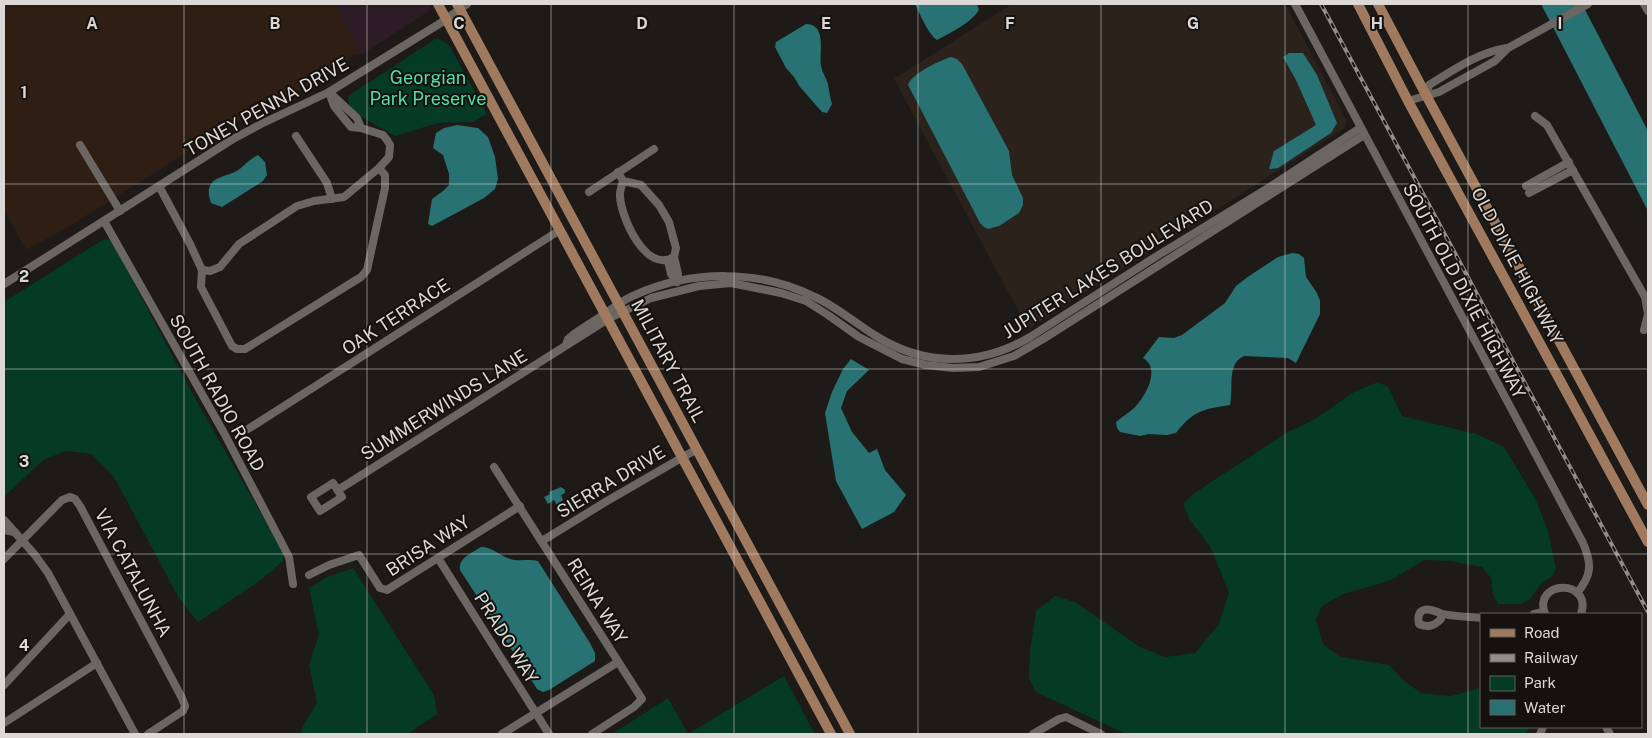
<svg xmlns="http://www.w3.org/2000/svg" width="1652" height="738" viewBox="0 0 1652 738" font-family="'Public Sans',sans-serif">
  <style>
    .commercial { fill: #2c1c26 }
    .built { fill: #2c221c }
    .education { fill: #2e1e14 }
    .green { fill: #043a26 }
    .water { fill: #287273 }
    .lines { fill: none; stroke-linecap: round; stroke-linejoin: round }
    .minor { stroke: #6b6662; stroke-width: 8 }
    .major { stroke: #a07a5e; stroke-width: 10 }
    .rail-casing { stroke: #908d8a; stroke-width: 4 }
    .rail { stroke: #15110e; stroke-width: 2; stroke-dasharray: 5.5; stroke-linecap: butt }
    .grid { fill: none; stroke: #dbd8d6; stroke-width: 1; stroke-opacity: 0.55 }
    .labels { text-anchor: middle; stroke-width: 4; stroke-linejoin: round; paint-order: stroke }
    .park-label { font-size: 18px; fill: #52dea3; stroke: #15110e }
    .street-label { font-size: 18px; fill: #dbd8d6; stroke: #15110e }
    .grid-label { font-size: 16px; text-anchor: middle; font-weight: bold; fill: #dbd8d6; stroke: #15110e; stroke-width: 4; stroke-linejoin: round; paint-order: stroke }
  </style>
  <rect width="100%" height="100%" fill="#1e1a17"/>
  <polygon class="commercial" points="335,4 429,4 432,9 361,55"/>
  <polygon class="built" points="1012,4 1285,4 1347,121 1345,128 1028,329 894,79"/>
  <polygon class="education" points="4,4 335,4 361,55 354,54 348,60 345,67 218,133 65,229 26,250 4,210"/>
  <g class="green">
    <polygon points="437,38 449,45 487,114 473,122 438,123 395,136 350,110 348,96"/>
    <polygon points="104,239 111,240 196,400 284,554 283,561 261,580 198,622 180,600 114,477 91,454 66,451 43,460 4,497 4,302"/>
    <polygon points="1378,382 1388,387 1402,416 1476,434 1504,447 1535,498 1548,531 1556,569 1552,576 1540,585 1530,599 1520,604 1498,604 1493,594 1491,578 1482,567 1450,561 1424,560 1391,580 1341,595 1322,606 1316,620 1323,644 1340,657 1389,665 1403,680 1421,693 1451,696 1481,688 1481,727 1530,727 1526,734 1126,734 1036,692 1029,678 1030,651 1036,611 1055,596 1075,602 1140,647 1165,657 1195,653 1219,624 1229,593 1211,548 1190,520 1183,504 1192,495 1211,482 1286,433 1315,419 1354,392"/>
    <polygon points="353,568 434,695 437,714 407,734 300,734 303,726 317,703 309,665 319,635 309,588 327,577"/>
    <polygon points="784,676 815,734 688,734"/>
    <polygon points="668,698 688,734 612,734"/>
  </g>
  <g class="water">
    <path d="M915,4H977L979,10C970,24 951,32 937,40C928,34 920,14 915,4Z"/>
    <polygon points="1541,4 1582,4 1648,131 1648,211"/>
    <path d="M806,24C827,24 819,52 821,66C822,72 826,78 828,84C829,91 830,97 832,104L827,113L822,112L800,87L794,77L786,68L775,47L776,42Z"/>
    <polygon points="1289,53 1303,53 1317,75 1337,123 1331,133 1278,168 1269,169 1274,151 1316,125 1296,80 1283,57"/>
    <path d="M951,57L957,59L962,64L1009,151L1012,175L1023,198V205L1019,213L999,226L988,229L984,227L980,223L908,85C912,73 939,61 951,57Z"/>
    <polygon points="457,125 478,128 488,137 495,157 498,179 495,189 484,198 432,226 428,224 432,199 443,191 449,185 449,174 443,155 433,148 436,133 444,128"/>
    <path d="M258,155L265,162L267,175L263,181L222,207L211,203C209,197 207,190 211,184C215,177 229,175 235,172C244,167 249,159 258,155Z"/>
    <path d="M1292,253L1299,254L1304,258L1306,277L1317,293L1320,301V314L1296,363L1288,358L1244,356C1226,364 1234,388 1230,405C1203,409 1193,411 1176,433L1167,435L1149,434L1140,436L1120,432L1117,428L1116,422C1122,417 1130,412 1135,407C1146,396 1161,368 1143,358L1159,337L1174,338L1182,335L1225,303L1236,286L1249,276L1278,257Z"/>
    <polygon points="851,359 869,370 847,391 841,408 852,432 869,453 877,449 885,470 906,495 894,512 862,529 836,481 825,413 832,392 843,369"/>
    <polygon points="561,487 565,490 565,493 561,495 563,500 557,505 554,500 548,504 544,497 550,494 549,492"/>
    <path d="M481,547C492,546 502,558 514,560C522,561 530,559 538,561L590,643L595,653V661L549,690L543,692L537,689L460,570C458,558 472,553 481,547Z"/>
  </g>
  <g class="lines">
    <g class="minor">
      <path d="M1295,4L1583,543C1592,564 1592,575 1577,593"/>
      <polyline points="1644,4 1648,11"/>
      <polyline points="330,93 357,118 361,128"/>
      <path d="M1426,95L1429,85C1453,70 1479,52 1507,48"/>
      <polyline points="1408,101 1439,92 1495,61 1508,48 1588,4"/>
      <polyline points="1535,116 1547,125 1645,297 1648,314 1644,330"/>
      <polyline points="296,136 327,183 332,199"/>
      <polyline points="80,145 120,211"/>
      <path d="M618,172L623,181C622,186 619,192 620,196C621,218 646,274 674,257"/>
      <polyline points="623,181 641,185 659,205 669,222 676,248 674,257 678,274 677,282"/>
      <polyline points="159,186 190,244 202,270 201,287 232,346 237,349 245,349 361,277 367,270 385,188 385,175 379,168"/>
      <polyline points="1526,186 1569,162"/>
      <polyline points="589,192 654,149"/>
      <polyline points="1529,193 1573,170"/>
      <polyline points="104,221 224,433 289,557 293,584"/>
      <polyline points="668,261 671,274 677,282"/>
      <polyline points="202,270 210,271 220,267 239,244 297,206 314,201 344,197 379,168 389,157 390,145 387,140 383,135 361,128 351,127 334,106 329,92"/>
      <polyline points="4,284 233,139 261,124 329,92 439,24 467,4"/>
      <path d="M566,345L568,339L574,334C584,327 595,320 606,313C615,307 624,299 635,295C691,270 759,269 815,297C837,307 856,324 876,336C925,367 981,366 1030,337L1160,254L1265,190L1360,128"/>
      <polyline points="248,429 560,230"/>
      <polyline points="494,467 642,699 634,707 592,734"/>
      <polygon points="333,483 342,497 320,511 311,497"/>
      <polyline points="338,490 608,319 651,298 699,286 731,283 781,293 806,301 828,315 859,337 902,359 926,365 953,368 979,367 1014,356 1043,339 1364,135"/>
      <polyline points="4,520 35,555 48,573 135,734"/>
      <polyline points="4,530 14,532"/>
      <polyline points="542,541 607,501 697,449"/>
      <polyline points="438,558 549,734"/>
      <polyline points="4,559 62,500 70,497 75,499 80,506 182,698 185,706 183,711 148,734"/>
      <polyline points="309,575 329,565 359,555 380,588 387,590 520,506"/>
      <path d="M1441,614V619C1434,626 1428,628 1419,624C1418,619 1417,612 1424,610C1429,608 1435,611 1440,613C1446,616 1473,617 1481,618"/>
      <polyline points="1534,614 1544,612"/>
      <path d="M1545,614C1532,580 1593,578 1581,614"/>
      <polyline points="4,685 70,614"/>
      <polyline points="4,723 97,663"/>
      <polyline points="1606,727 1610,734"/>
      <polyline points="502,734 618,662"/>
      <polyline points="1033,734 1059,719 1066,717 1101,734"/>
      <polyline points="1540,734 1543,727"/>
    </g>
    <g class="major">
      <polyline points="438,4 831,734"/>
      <polyline points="457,4 850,734"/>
      <polyline points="1358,4 1408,101 1648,542"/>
      <polyline points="1378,4 1426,95 1648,505"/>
    </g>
    <g class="rail-casing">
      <polyline id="rail" points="1321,4 1648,612"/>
    </g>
    <use href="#rail" class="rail"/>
  </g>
  <path class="grid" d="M184,4V734M367,4V734M551,4V734M734,4V734M918,4V734M1101,4V734M1285,4V734M1468,4V734M4,184H1648M4,369H1648M4,554H1648"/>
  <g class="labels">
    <g class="park-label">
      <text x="428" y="84">Georgian<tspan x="428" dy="21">Park Preserve</tspan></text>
    </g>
    <g class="street-label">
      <text transform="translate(267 107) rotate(-29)" y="6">TONEY PENNA DRIVE</text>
      <text transform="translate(1517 266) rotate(62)" y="6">OLD DIXIE HIGHWAY</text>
      <text transform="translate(1108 269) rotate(-32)" y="6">JUPITER LAKES BOULEVARD</text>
      <text transform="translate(1464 291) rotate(62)" y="6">SOUTH OLD DIXIE HIGHWAY</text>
      <text transform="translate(396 317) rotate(-33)" y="6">OAK TERRACE</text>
      <text transform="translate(668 361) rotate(62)" y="6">MILITARY TRAIL</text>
      <text transform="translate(217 393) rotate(61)" y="6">SOUTH RADIO ROAD</text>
      <text transform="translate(444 405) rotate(-32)" y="6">SUMMERWINDS LANE</text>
      <text transform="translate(611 482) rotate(-31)" y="6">SIERRA DRIVE</text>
      <text transform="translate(428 546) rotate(-33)" y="6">BRISA WAY</text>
      <text transform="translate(133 573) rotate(62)" y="6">VIA CATALUNHA</text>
      <text transform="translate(597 601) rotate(58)" y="6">REINA WAY</text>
      <text transform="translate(506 638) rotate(58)" y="6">PRADO WAY</text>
    </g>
  </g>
  <g class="grid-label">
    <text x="92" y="29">A</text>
    <text x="275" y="29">B</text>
    <text x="459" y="29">C</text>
    <text x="642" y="29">D</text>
    <text x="826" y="29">E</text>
    <text x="1010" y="29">F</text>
    <text x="1193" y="29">G</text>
    <text x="1377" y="29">H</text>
    <text x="1560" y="29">I</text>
    <text x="24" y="98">1</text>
    <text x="24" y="282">2</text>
    <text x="24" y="467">3</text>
    <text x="24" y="651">4</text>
  </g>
  <rect width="1652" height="738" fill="none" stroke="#dbd8d6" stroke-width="10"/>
  <rect x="1480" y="613" width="162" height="115" fill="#15110e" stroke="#64615e"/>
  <rect x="1490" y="629" width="25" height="8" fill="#a07a5e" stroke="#64615e"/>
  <text x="1524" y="638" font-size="15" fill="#dbd8d6">Road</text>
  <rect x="1490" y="654" width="25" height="8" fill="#908d8a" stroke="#64615e"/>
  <text x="1524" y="663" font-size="15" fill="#dbd8d6">Railway</text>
  <rect x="1490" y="676" width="25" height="15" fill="#043a26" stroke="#64615e"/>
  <text x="1524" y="688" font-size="15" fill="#dbd8d6">Park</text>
  <rect x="1490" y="700" width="25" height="15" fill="#287273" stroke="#64615e"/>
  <text x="1524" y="713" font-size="15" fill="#dbd8d6">Water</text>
</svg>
